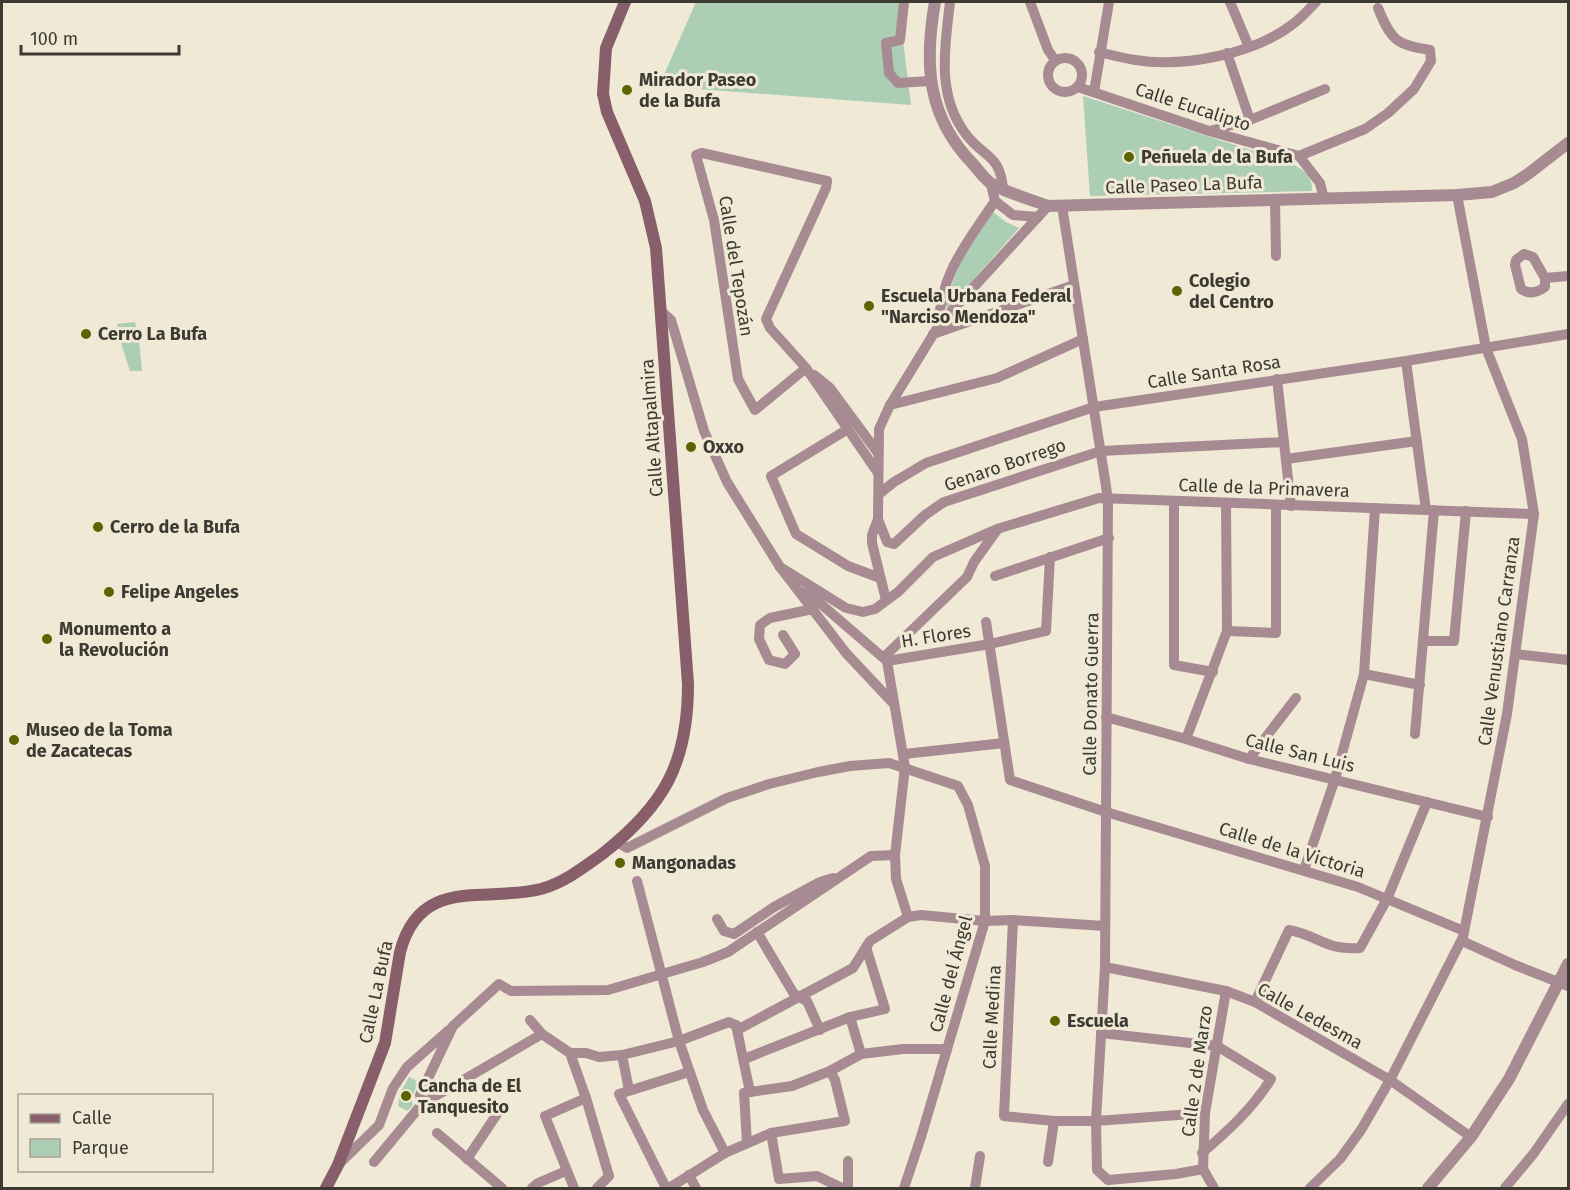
<svg xmlns="http://www.w3.org/2000/svg" width="1570" height="1190" viewBox="0 0 1570 1190" font-family="'Fira Sans',sans-serif">
  <style>
    .green { fill: #acceb4 }
    .lines { fill: none; stroke-linecap: round; stroke-linejoin: round }
    .minor { stroke: #a88b92; stroke-width: 10 }
    .tertiary { stroke: #a88b92; stroke-width: 12 }
    .secondary { stroke: #875e69; stroke-width: 12 }
    .poi-dot { fill: #5c6300; stroke: #f0e9d5; stroke-width: 2 }
    .labels { text-anchor: middle; stroke-width: 6; stroke-linejoin: round; paint-order: stroke }
    .poi-label { font-size: 18px; font-weight: bold; fill: #3c3a32; stroke: #f0e9d5; text-anchor: start }
    .street-label { font-size: 18px; fill: #3c3a32; stroke: #f0e9d5 }
  </style>
  <rect width="100%" height="100%" fill="#f0e9d5"/>
  <g class="green">
    <polygon points="696,2 909,2 903,41 911,105 659,86"/>
    <path d="M1083,96L1291,163C1305,171 1312,175 1312,191L1090,196Z"/>
    <polygon points="993,212 1006,222 1019,228 948,309 944,305 961,261"/>
    <polygon points="135,322 139,340 142,371 130,371 121,343 117,324"/>
    <polygon points="409,1077 419,1082 411,1098 413,1105 407,1111 398,1106 400,1093"/>
  </g>
  <g class="lines">
    <g class="minor">
      <polyline points="904,2 900,40 886,43 889,73 898,83 930,81"/>
      <path d="M950,2C945,46 936,94 965,133C983,158 1000,153 1003,189"/>
      <polyline points="1030,2 1048,50 1055,60"/>
      <polyline points="1230,2 1249,47"/>
      <path d="M1099,52C1111,55 1123,58 1135,60C1183,68 1254,54 1293,24C1301,18 1309,9 1316,2"/>
      <polyline points="1227,53 1250,120"/>
      <circle cx="1065" cy="75" r="17"/>
      <path d="M1078,87L1209,131L1299,156L1365,129L1388,113L1414,89L1431,61L1430,50C1396,45 1391,40 1378,8"/>
      <polyline points="1094,92 1109,2"/>
      <polyline points="1210,131 1250,120 1325,89"/>
      <polyline points="1299,156 1320,183 1324,199"/>
      <polyline points="1275,200 1276,256"/>
      <polyline points="995,201 1013,215 1038,217"/>
      <polyline points="1062,206 1108,499 1105,967 1096,1121 1097,1170 1108,1180 1176,1174 1203,1169"/>
      <path d="M1524,254L1533,257L1545,278V287C1538,292 1529,295 1521,289L1515,265L1516,260Z"/>
      <polyline points="1545,278 1568,276"/>
      <polyline points="661,311 671,320 704,431 727,482 780,567 846,653 893,703"/>
      <path d="M939,325C939,275 969,240 995,201L991,184"/>
      <polyline points="933,334 1074,285"/>
      <polyline points="1406,361 1426,510"/>
      <polyline points="806,368 755,410 738,379 714,220 696,155 702,153 827,181 826,188 766,319 770,328 806,368 878,473"/>
      <polyline points="814,375 830,388 878,453"/>
      <polyline points="1277,379 1291,506"/>
      <polyline points="890,405 997,378 1083,339"/>
      <polyline points="848,429 771,476 796,534 848,566 880,578"/>
      <polyline points="1286,459 1417,441"/>
      <polyline points="879,494 894,482 926,463 1094,407 1406,361 1568,334"/>
      <polyline points="1174,501 1174,665 1213,672"/>
      <polyline points="878,519 887,542 894,544 925,515 944,502 1101,451 1284,442"/>
      <polyline points="780,567 846,608 863,612 875,609 898,592 933,557 997,529 1099,498 1534,514"/>
      <polyline points="995,576 1109,538"/>
      <polyline points="801,592 815,599 887,661 905,767 895,855 896,879 908,917"/>
      <polyline points="886,600 872,543 872,535 878,519 879,429 890,405 939,325 1048,206"/>
      <polyline points="986,622 1010,780 1106,812 1358,887 1464,931"/>
      <polyline points="1227,631 1276,633 1276,506"/>
      <polyline points="783,635 795,654 785,664 769,660 759,639 760,625 770,618 813,609"/>
      <polyline points="1424,641 1454,641 1466,511"/>
      <polyline points="1515,654 1568,660"/>
      <polyline points="884,657 967,577 974,562 997,530"/>
      <polyline points="887,661 990,644 1046,631 1050,557"/>
      <polyline points="1364,674 1420,685"/>
      <polyline points="1106,717 1186,739 1249,759 1488,817"/>
      <polyline points="1415,734 1434,510"/>
      <polyline points="1186,739 1227,631 1226,503"/>
      <polyline points="904,754 1004,743"/>
      <polyline points="1249,759 1296,698"/>
      <polyline points="617,842 627,848 727,798 769,784 818,772 850,766 889,763 958,786 968,805 985,866 985,921 921,1137 904,1188"/>
      <polyline points="1304,870 1335,779 1364,674 1375,508"/>
      <polyline points="637,881 679,1041 703,1110 725,1153"/>
      <polyline points="717,919 724,931 734,934 774,907 820,882 833,878"/>
      <polyline points="1013,920 1004,1116 1054,1121 1096,1121 1205,1113"/>
      <polyline points="757,932 794,994 807,1001 820,1030"/>
      <polyline points="1462,941 1515,965 1568,986"/>
      <polyline points="1105,967 1226,991 1255,1002 1390,1080 1471,1137"/>
      <path d="M1255,1002L1289,930C1318,935 1326,951 1360,948L1387,899L1427,802"/>
      <polyline points="850,1017 861,1054"/>
      <polyline points="530,1020 542,1034 570,1053 586,1098 609,1176 597,1188"/>
      <polyline points="736,1025 750,1092"/>
      <path d="M1101,1033L1217,1046L1271,1079C1253,1108 1228,1131 1202,1153"/>
      <polyline points="570,1053 586,1053 599,1057 622,1055 679,1041 729,1022 741,1028 853,968 870,941 908,917 921,915 985,921 1013,920 1105,926"/>
      <polyline points="622,1055 629,1090"/>
      <polyline points="744,1059 850,1017 885,1009 866,947"/>
      <polyline points="750,1092 792,1086 830,1071 861,1054 903,1049 947,1049"/>
      <polyline points="422,1104 420,1095 453,1026 499,984 511,991 608,990 703,962 728,952 871,856 895,855"/>
      <polyline points="437,1133 502,1188"/>
      <polyline points="771,1133 779,1179 817,1176 842,1188"/>
      <polyline points="747,1143 744,1093 750,1092"/>
      <polyline points="467,1159 499,1111"/>
      <polyline points="848,1161 848,1188"/>
      <polyline points="374,1162 422,1104 542,1034"/>
      <polyline points="1048,1162 1054,1121"/>
      <polyline points="339,1164 379,1125 393,1088 407,1067 449,1030"/>
      <polyline points="689,1175 696,1188"/>
      <polyline points="532,1188 538,1183 566,1171"/>
      <polyline points="574,1188 545,1116 586,1098"/>
      <polyline points="666,1188 619,1094 689,1072"/>
      <polyline points="669,1188 725,1153 771,1133 845,1121 835,1080 830,1071"/>
      <polyline points="975,1188 980,1156"/>
      <polyline points="1214,1188 1203,1169 1205,1113 1226,991"/>
      <polyline points="1310,1188 1340,1159 1361,1130 1390,1080 1463,937 1507,714 1534,514 1522,439 1486,348 1457,195"/>
      <polyline points="1505,1188 1534,1153 1568,1104"/>
    </g>
    <g class="tertiary">
      <path d="M935,2C924,64 927,117 973,164C979,171 985,180 992,184C1009,194 1030,199 1048,206L1457,195L1492,192L1514,183L1528,174L1568,143"/>
      <polyline points="1428,1188 1471,1137 1509,1079 1568,964"/>
    </g>
    <path class="secondary" d="M326,1188L338,1165L385,1043L400,952C420,875 485,903 541,889C563,883 583,868 601,855C664,806 688,764 688,684L656,248L645,201L607,112L603,94L606,48L625,2"/>
  </g>
  <g class="poi-dot">
    <circle cx="627" cy="90" r="6"/>
    <circle cx="1129" cy="157" r="6"/>
    <circle cx="1177" cy="291" r="6"/>
    <circle cx="869" cy="306" r="6"/>
    <circle cx="86" cy="334" r="6"/>
    <circle cx="691" cy="447" r="6"/>
    <circle cx="98" cy="527" r="6"/>
    <circle cx="109" cy="592" r="6"/>
    <circle cx="47" cy="639" r="6"/>
    <circle cx="14" cy="740" r="6"/>
    <circle cx="620" cy="863" r="6"/>
    <circle cx="1055" cy="1021" r="6"/>
    <circle cx="406" cy="1096" r="6"/>
  </g>
  <g class="labels">
    <g class="poi-label">
      <text x="639" y="86">Mirador Paseo<tspan x="639" dy="21">de la Bufa</tspan></text>
      <text x="1141" y="163">Peñuela de la Bufa</text>
      <text x="1189" y="287">Colegio<tspan x="1189" dy="21">del Centro</tspan></text>
      <text x="881" y="302">Escuela Urbana Federal<tspan x="881" dy="21">"Narciso Mendoza"</tspan></text>
      <text x="98" y="340">Cerro La Bufa</text>
      <text x="703" y="453">Oxxo</text>
      <text x="110" y="533">Cerro de la Bufa</text>
      <text x="121" y="598">Felipe Angeles</text>
      <text x="59" y="635">Monumento a<tspan x="59" dy="21">la Revolución</tspan></text>
      <text x="26" y="736">Museo de la Toma<tspan x="26" dy="21">de Zacatecas</tspan></text>
      <text x="632" y="869">Mangonadas</text>
      <text x="1067" y="1027">Escuela</text>
      <text x="418" y="1092">Cancha de El<tspan x="418" dy="21">Tanquesito</tspan></text>
    </g>
    <g class="street-label">
      <text transform="translate(1193 107) rotate(18)" y="6">Calle Eucalipto</text>
      <text transform="translate(1184 185) rotate(-2)" y="6">Calle Paseo La Bufa</text>
      <text transform="translate(736 266) rotate(81)" y="6">Calle del Tepozán</text>
      <text transform="translate(1214 372) rotate(-9)" y="6">Calle Santa Rosa</text>
      <text transform="translate(652 428) rotate(-94)" y="6">Calle Altapalmira</text>
      <text transform="translate(1005 465) rotate(-19)" y="6">Genaro Borrego</text>
      <text transform="translate(1264 488) rotate(2)" y="6">Calle de la Primavera</text>
      <text transform="translate(936 636) rotate(-9)" y="6">H. Flores</text>
      <text transform="translate(1499 641) rotate(-82)" y="6">Calle Venustiano Carranza</text>
      <text transform="translate(1091 694) rotate(-89)" y="6">Calle Donato Guerra</text>
      <text transform="translate(1300 753) rotate(14)" y="6">Calle San Luis</text>
      <text transform="translate(1292 850) rotate(17)" y="6">Calle de la Victoria</text>
      <text transform="translate(951 974) rotate(-75)" y="6">Calle del Ángel</text>
      <text transform="translate(376 992) rotate(-78)" y="6">Calle La Bufa</text>
      <text transform="translate(1310 1016) rotate(29)" y="6">Calle Ledesma</text>
      <text transform="translate(992 1017) rotate(-87)" y="6">Calle Medina</text>
      <text transform="translate(1197 1071) rotate(-82)" y="6">Calle 2 de Marzo</text>
    </g>
  </g>
  <rect width="1570" height="1190" fill="none" stroke="#3c3a32" stroke-width="6"/>
  <rect x="18" y="1094" width="195" height="78" fill="#f0e9d5" stroke="#a8a394" stroke-width="1.5"/>
  <rect x="30" y="1114" width="30" height="9" fill="#875e69" stroke="#a8a394" stroke-width="1.5"/>
  <text x="72" y="1124" font-size="18" fill="#3c3a32">Calle</text>
  <rect x="30" y="1139" width="30" height="18" fill="#acceb4" stroke="#a8a394" stroke-width="1.5"/>
  <text x="72" y="1154" font-size="18" fill="#3c3a32">Parque</text>
  <path d="M21 45v9h158v-9" fill="none" stroke="#3c3a32" stroke-width="3"/>
  <text x="30" y="45" font-size="18" fill="#3c3a32" stroke="#f0e9d5" stroke-width="4.5" paint-order="stroke">100 m</text>
</svg>
